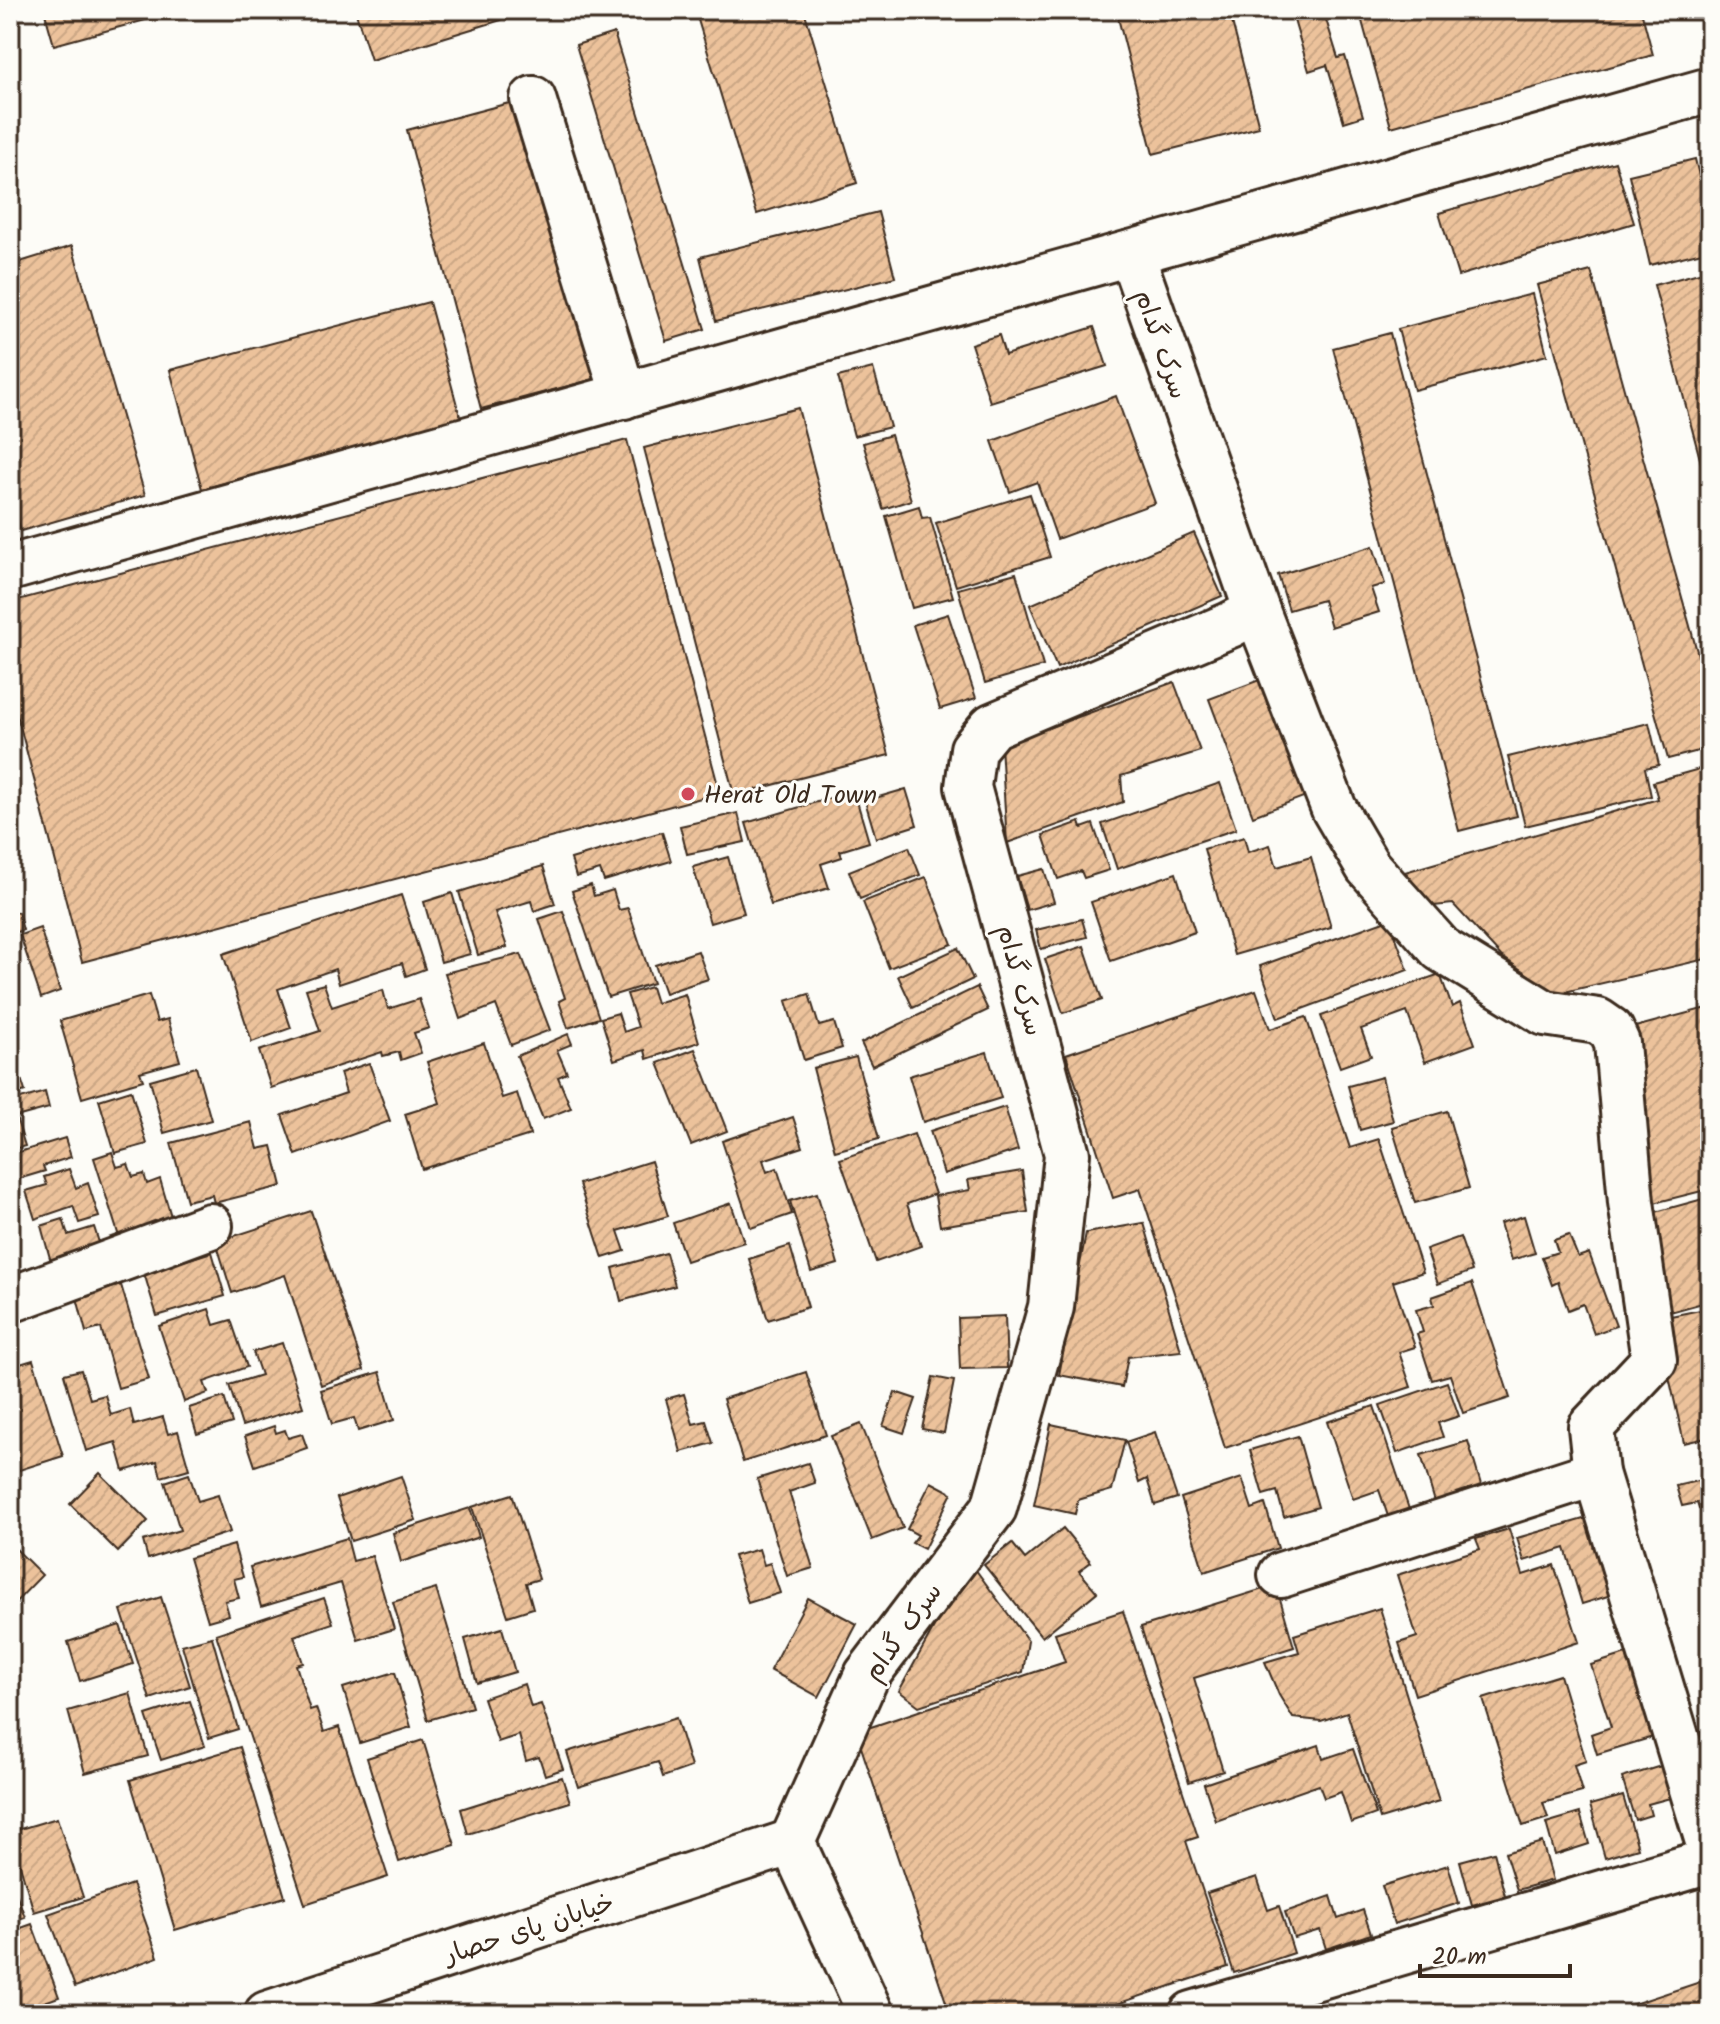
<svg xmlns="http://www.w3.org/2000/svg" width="1720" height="2024" viewBox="0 0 1720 2024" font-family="Kalam,'Playpen Sans Arabic',sans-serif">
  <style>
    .building { fill: url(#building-hatch); stroke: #3b2a1e; stroke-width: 2 }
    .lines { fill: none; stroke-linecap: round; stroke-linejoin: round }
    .street-casing { stroke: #3b2a1e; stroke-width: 50 }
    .secondary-casing { stroke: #3b2a1e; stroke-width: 50 }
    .street { stroke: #fdfcf7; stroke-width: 44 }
    .secondary { stroke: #fdfcf7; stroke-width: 44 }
    .poi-dot { fill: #d1495b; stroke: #fdfcf7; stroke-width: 3 }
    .labels { text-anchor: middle; stroke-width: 6; stroke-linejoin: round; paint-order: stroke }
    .street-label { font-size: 26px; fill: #3b2a1e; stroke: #fdfcf7 }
    .poi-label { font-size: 26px; fill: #3b2a1e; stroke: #fdfcf7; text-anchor: start }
  </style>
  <defs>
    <pattern id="building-hatch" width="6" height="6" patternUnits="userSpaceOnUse" patternTransform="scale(2)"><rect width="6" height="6" fill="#ecc29b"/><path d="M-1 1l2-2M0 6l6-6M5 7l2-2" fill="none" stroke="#cba785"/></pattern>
  </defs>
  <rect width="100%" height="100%" fill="#fdfcf7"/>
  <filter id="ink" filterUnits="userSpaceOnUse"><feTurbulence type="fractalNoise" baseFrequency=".0125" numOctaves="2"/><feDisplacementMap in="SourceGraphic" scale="16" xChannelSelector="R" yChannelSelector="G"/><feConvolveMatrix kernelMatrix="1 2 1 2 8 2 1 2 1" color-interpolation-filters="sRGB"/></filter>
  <g filter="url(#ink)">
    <g class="building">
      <polygon points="44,10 182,10 54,45"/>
      <polygon points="355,10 498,10 501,20 371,60"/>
      <polygon points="695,10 804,10 857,183 757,214"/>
      <polygon points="1116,10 1229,10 1259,127 1153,154"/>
      <polygon points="1291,10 1323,10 1338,58 1345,56 1363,116 1344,122 1327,65 1309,71"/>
      <polygon points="1359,10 1641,10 1653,55 1391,127"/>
      <polygon points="614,33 705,329 666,341 576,45"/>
      <polygon points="528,98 602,377 481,409 407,130"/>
      <polygon points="1695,159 1710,222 1710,250 1650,265 1629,175"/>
      <polygon points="1615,162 1634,223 1458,276 1439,213"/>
      <polygon points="878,212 895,277 716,321 700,257"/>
      <polygon points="72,246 145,495 21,531 10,492 10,265"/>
      <polygon points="1710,270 1710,497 1654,285"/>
      <polygon points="1591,271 1710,698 1710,748 1668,759 1537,285"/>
      <polygon points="1532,294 1547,355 1414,390 1398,329"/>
      <polygon points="429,302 461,420 202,489 170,370"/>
      <polygon points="1094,327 1107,366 990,402 971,344 999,335 1005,355"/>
      <polygon points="1390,333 1517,816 1459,831 1333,348"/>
      <polygon points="873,368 890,427 854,436 838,377"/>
      <polygon points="1116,396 1155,503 1057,539 1037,482 1010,492 992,441"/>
      <polygon points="798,408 889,755 734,795 644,448"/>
      <polygon points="891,435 911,500 883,509 863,443"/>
      <polygon points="627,440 720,793 82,962 10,688 10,602"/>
      <polygon points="1030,494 1050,557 956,586 936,523"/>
      <polygon points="919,506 922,518 930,517 953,597 912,608 886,516"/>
      <polygon points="1194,533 1222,596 1057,668 1030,605"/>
      <polygon points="1373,546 1385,584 1371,588 1379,612 1331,627 1323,600 1289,610 1278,575"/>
      <polygon points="1016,573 1043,666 985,683 958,589"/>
      <polygon points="948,614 976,698 940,709 913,625"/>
      <polygon points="1270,676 1314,793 1253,816 1209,699"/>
      <polygon points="1174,682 1200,751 1121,776 1123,802 1007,843 1001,745"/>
      <polygon points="1649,723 1659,765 1645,768 1651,796 1525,826 1508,757"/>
      <polygon points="1710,766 1710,958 1556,994 1501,956 1453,904 1414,908 1405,872 1658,799 1653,782"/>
      <polygon points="1220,783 1236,829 1117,869 1102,824"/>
      <polygon points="906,789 917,825 876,838 865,801"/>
      <polygon points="854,791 869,842 840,851 842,857 821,864 829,888 771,905 746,823"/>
      <polygon points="738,813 745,842 687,854 680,826"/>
      <polygon points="1080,822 1082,828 1093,824 1109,870 1084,878 1081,871 1058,879 1043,835"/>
      <polygon points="662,832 671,861 604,881 600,870 576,877 571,859"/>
      <polygon points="1244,837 1248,852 1270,845 1277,867 1311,857 1331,927 1234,955 1204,849"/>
      <polygon points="909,847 920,875 860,899 849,871"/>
      <polygon points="728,857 744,913 710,923 693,867"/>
      <polygon points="543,866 555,904 534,911 531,901 495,912 507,947 478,955 459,892"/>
      <polygon points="1044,869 1054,902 1027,910 1017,876"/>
      <polygon points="1176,873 1195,932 1111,961 1091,902"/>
      <polygon points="926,877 952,944 889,968 863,902"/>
      <polygon points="591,885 594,896 613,890 619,910 628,908 653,983 608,997 572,891"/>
      <polygon points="452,893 470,954 441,962 424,902"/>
      <polygon points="401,895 425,969 406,976 402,963 339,984 335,969 278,989 291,1028 252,1042 223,954"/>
      <polygon points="563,911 599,1018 568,1028 559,1001 565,998 539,919"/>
      <polygon points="18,912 23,930 10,934 10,914"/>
      <polygon points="1082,919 1087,937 1041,949 1036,930"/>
      <polygon points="1389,919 1408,970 1278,1018 1260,966"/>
      <polygon points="40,928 60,991 41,998 20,935"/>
      <polygon points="1084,946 1102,1000 1063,1013 1045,959"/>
      <polygon points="958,948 973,979 913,1008 898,976"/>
      <polygon points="698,951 708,979 665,993 655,965"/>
      <polygon points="521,954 550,1030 511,1045 496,1005 460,1019 445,973"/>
      <polygon points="1440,974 1452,1007 1460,1003 1475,1044 1425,1062 1407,1012 1361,1029 1371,1056 1340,1067 1321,1016"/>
      <polygon points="324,984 332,1007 383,990 388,1009 419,999 429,1028 414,1033 421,1053 401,1060 399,1052 383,1056 382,1052 271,1088 259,1051 320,1031 306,989"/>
      <polygon points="651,987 656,1003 685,994 699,1042 647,1059 645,1050 614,1060 601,1018 618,1013 624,1032 638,1027 627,994"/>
      <polygon points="977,987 988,1010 872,1066 861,1043"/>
      <polygon points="1256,990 1270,1029 1306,1017 1350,1148 1379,1139 1423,1272 1393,1282 1415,1347 1399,1352 1411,1387 1225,1448 1140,1189 1113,1198 1066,1054"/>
      <polygon points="809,994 819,1026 834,1022 842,1048 804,1060 786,1001"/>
      <polygon points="149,995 157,1022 168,1019 180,1061 140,1072 143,1080 82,1098 60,1021"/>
      <polygon points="10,1007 20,1037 10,1040"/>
      <polygon points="1710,1007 1710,1189 1638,1207 1635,1027"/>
      <polygon points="568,1034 572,1044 557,1050 567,1073 558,1077 571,1108 543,1119 517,1056"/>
      <polygon points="484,1043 502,1098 517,1093 530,1135 422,1169 405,1114 440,1103 427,1062"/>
      <polygon points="695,1049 727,1131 691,1145 658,1063"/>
      <polygon points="987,1052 1001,1098 923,1122 909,1076"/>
      <polygon points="14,1057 25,1091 10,1096 10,1059"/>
      <polygon points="856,1057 879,1139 835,1151 813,1068"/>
      <polygon points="369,1063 390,1121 296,1155 282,1115 346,1093 340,1073"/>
      <polygon points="196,1067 211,1120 164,1133 150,1080"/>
      <polygon points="1382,1077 1393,1121 1360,1130 1348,1086"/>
      <polygon points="131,1090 147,1144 115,1153 99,1100"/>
      <polygon points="45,1092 49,1108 16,1117 25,1146 10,1150 13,1161 10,1162 10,1102"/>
      <polygon points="1005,1107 1018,1150 944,1174 930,1131"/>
      <polygon points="1447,1111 1469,1188 1415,1203 1392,1127"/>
      <polygon points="793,1117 803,1147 763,1160 767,1172 777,1168 792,1214 751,1228 722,1141"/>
      <polygon points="251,1122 258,1149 272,1146 282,1186 214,1203 212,1195 187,1201 171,1143"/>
      <polygon points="914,1134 935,1194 907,1204 921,1246 876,1262 840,1159"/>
      <polygon points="65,1138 71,1157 43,1166 45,1171 15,1180 10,1165 19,1162 16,1153"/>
      <polygon points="112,1152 117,1167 128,1164 133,1177 144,1174 147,1184 160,1179 175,1230 122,1246 94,1158"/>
      <polygon points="651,1161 668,1216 618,1231 625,1251 603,1258 579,1184"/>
      <polygon points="69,1169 76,1188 88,1183 99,1217 79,1223 73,1206 35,1219 26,1191 47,1185 44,1177"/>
      <polygon points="1022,1171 1028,1212 940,1226 935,1196 970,1190 968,1180"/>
      <polygon points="817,1193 838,1264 811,1272 790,1201"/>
      <polygon points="1710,1197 1710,1242 1704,1244 1710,1265 1710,1301 1670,1312 1641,1216"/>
      <polygon points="731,1203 744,1242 686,1261 673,1223"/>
      <polygon points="311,1211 364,1370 321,1385 285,1275 232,1293 216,1242"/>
      <polygon points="1524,1216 1535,1253 1511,1260 1500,1223"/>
      <polygon points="63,1219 68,1235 94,1227 103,1255 53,1269 41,1226"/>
      <polygon points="1144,1223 1181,1351 1128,1357 1122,1387 1059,1375 1086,1233"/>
      <polygon points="1569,1235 1578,1257 1589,1253 1616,1326 1594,1334 1583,1304 1568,1310 1558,1282 1552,1285 1542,1257 1558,1252 1554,1240"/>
      <polygon points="1460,1237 1472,1271 1438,1284 1426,1249"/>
      <polygon points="790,1246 808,1307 768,1320 749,1259"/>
      <polygon points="212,1252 225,1296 157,1316 144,1273"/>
      <polygon points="666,1253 675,1286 621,1301 613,1268"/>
      <polygon points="1472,1283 1510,1398 1463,1413 1450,1375 1432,1380 1417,1334 1423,1332 1416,1310 1434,1305 1432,1297"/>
      <polygon points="121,1285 149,1379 118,1388 101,1328 86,1332 77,1298"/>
      <polygon points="1710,1308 1710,1437 1684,1443 1656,1319"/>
      <polygon points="209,1309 214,1325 231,1320 247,1367 204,1382 208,1393 184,1402 159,1326"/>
      <polygon points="1005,1316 1007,1368 960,1369 958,1318"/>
      <polygon points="282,1343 303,1407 242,1426 229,1385 261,1375 253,1352"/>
      <polygon points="33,1360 63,1456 10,1473 10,1367"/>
      <polygon points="81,1370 90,1399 105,1395 111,1415 130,1409 134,1425 163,1417 168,1434 178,1431 189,1469 161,1477 157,1461 124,1471 116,1442 86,1451 64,1374"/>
      <polygon points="380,1372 394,1420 358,1431 354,1418 332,1424 321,1390"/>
      <polygon points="806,1372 826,1435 743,1462 723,1399"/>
      <polygon points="933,1377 954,1381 944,1433 922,1429"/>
      <polygon points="1447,1382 1459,1416 1438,1423 1443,1437 1397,1453 1380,1405"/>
      <polygon points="895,1392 916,1399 904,1433 883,1426"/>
      <polygon points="684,1394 693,1424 706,1421 713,1443 681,1452 666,1399"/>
      <polygon points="224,1397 232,1423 197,1434 189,1408"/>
      <polygon points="1374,1406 1411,1515 1390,1522 1379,1490 1353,1499 1327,1422"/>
      <polygon points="861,1424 903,1528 872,1540 831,1436"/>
      <polygon points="1051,1424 1125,1440 1112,1490 1078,1500 1075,1514 1034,1505"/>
      <polygon points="274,1426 276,1433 285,1430 288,1438 302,1434 307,1448 255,1466 245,1436"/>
      <polygon points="1155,1432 1177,1498 1155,1505 1147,1479 1139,1483 1126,1442"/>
      <polygon points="1298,1436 1318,1507 1284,1517 1277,1491 1263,1495 1250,1450"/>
      <polygon points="1468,1441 1482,1488 1435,1502 1421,1455"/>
      <polygon points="808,1463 815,1483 789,1492 813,1568 787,1576 757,1479"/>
      <polygon points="100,1473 148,1521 118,1552 70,1504"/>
      <polygon points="189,1474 198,1501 218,1495 230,1532 148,1559 143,1541 180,1530 165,1482"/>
      <polygon points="401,1476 416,1520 351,1541 337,1498"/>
      <polygon points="1242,1478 1252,1509 1265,1504 1278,1548 1204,1572 1181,1498"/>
      <polygon points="1710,1478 1710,1506 1699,1509 1697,1503 1682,1506 1676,1486"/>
      <polygon points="931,1482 952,1493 924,1549 912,1543 918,1535 907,1529"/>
      <polygon points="512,1494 539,1579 526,1583 533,1608 508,1616 472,1507"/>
      <polygon points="470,1508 479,1537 401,1562 393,1533"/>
      <polygon points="1587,1518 1611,1595 1582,1604 1565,1548 1524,1561 1517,1538"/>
      <polygon points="1063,1528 1091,1562 1079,1571 1097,1592 1042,1637 984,1565 1012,1543 1025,1559"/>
      <polygon points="1509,1529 1523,1575 1554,1565 1579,1642 1415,1695 1399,1643 1417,1637 1397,1575 1480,1549 1476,1539"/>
      <polygon points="347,1538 353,1561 372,1556 394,1629 358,1640 341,1583 261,1607 250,1567"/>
      <polygon points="10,1543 42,1575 10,1608"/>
      <polygon points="234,1545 243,1577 234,1579 239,1598 225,1601 229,1615 208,1621 189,1558"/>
      <polygon points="759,1549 764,1565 770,1563 780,1593 748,1603 734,1556"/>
      <polygon points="970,1562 1028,1641 1023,1672 919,1706 899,1691"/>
      <polygon points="1276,1585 1294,1647 1194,1678 1223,1771 1189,1782 1141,1627"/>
      <polygon points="436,1589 472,1707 428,1720 393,1602"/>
      <polygon points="161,1597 190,1686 150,1699 121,1610"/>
      <polygon points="324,1598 333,1623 294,1636 303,1663 296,1665 310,1710 316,1708 324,1732 339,1727 388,1877 305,1904 216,1634"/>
      <polygon points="808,1598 857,1624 819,1697 770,1670"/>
      <polygon points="1380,1608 1439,1801 1380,1819 1347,1712 1321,1721 1293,1718 1279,1695 1265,1662 1299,1652 1294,1635"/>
      <polygon points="1123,1611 1198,1837 1186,1841 1228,1967 1087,2014 950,2014 856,1732 1065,1662 1055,1633"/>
      <polygon points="120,1625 133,1664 80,1681 68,1642"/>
      <polygon points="502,1628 515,1672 477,1683 465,1639"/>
      <polygon points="212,1637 238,1729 209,1738 182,1645"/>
      <polygon points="1626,1654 1653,1737 1597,1754 1591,1734 1611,1727 1591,1665"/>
      <polygon points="395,1672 411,1727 360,1743 343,1688"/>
      <polygon points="1560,1675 1586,1761 1574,1765 1582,1792 1543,1803 1548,1818 1523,1826 1483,1699"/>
      <polygon points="524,1684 531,1707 541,1704 563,1769 545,1775 539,1757 526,1761 519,1735 498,1742 483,1698"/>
      <polygon points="130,1693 148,1756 85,1773 68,1711"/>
      <polygon points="190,1701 205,1746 161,1760 146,1715"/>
      <polygon points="676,1718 691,1767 663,1777 658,1762 578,1787 567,1752"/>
      <polygon points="423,1740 455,1845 399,1862 367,1758"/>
      <polygon points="1319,1745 1323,1759 1353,1749 1376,1814 1351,1823 1341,1792 1324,1798 1319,1785 1216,1821 1204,1784"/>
      <polygon points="240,1747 285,1897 175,1930 130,1780"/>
      <polygon points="1661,1766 1670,1798 1648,1804 1651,1815 1635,1820 1622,1778"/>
      <polygon points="562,1777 570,1802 468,1834 461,1809"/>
      <polygon points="1623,1796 1638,1848 1605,1858 1590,1805"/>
      <polygon points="1580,1813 1589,1844 1555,1855 1546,1823"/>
      <polygon points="57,1818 83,1897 34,1912 10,1832"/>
      <polygon points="1542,1842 1553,1880 1517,1890 1505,1853"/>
      <polygon points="1494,1852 1505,1896 1472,1905 1460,1861"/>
      <polygon points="1448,1865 1459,1903 1394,1924 1382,1886"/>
      <polygon points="10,1877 25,1917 10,1922"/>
      <polygon points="1257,1877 1268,1910 1279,1906 1294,1953 1234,1973 1207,1893"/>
      <polygon points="132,1884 158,1957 75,1987 48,1914"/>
      <polygon points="1331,1896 1338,1919 1363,1910 1371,1934 1326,1949 1320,1930 1294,1938 1285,1912"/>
      <polygon points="32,1924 59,1997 10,2014 10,1932"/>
      <polygon points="1703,1981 1710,2003 1710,2014 1620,2014 1618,2009"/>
    </g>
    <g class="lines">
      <g class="street-casing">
        <g id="street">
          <polyline points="533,99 624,396"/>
          <polyline points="10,568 1710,90"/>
          <polyline points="1257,611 1334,809 1368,867 1441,949 1545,1013 1598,1021 1611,1030 1617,1043 1631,1202 1654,1360 1591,1427 1596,1473 1710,1848"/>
          <polyline points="10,1300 210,1226"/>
          <polyline points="1281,1575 1596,1473"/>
          <polyline points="792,1842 867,1675 994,1508 1051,1307 1067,1154 968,787 973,749 992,726 1230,625 1257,611 1131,253"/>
        </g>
      </g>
      <g class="secondary-casing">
        <g id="secondary">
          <polyline points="267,2014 792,1842 871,2014"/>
          <polyline points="1192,2014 1710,1861"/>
        </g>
      </g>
      <use href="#street" class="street"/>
      <use href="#secondary" class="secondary"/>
    </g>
  </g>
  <circle class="poi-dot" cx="688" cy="794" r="8"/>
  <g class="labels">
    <g class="street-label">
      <text transform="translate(1162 344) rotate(71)" y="9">سرک گدام</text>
      <text transform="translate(1021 980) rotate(75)" y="9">سرک گدام</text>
      <text transform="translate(902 1631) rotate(-54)" y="9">سرک گدام</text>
      <text transform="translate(529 1928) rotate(-18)" y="9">خیابان پای حصار</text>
    </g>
    <g class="poi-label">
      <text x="704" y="803">Herat Old Town</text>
    </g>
  </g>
  <rect width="1720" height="2024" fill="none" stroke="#fdfcf7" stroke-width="40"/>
  <rect x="20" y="20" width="1680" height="1984" fill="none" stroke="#3b2a1e" stroke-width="3" filter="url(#ink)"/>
  <path d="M1420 1964v12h150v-12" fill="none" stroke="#3b2a1e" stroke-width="4"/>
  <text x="1432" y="1964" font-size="24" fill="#3b2a1e" stroke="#fdfcf7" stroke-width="6" paint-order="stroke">20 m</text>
</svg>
